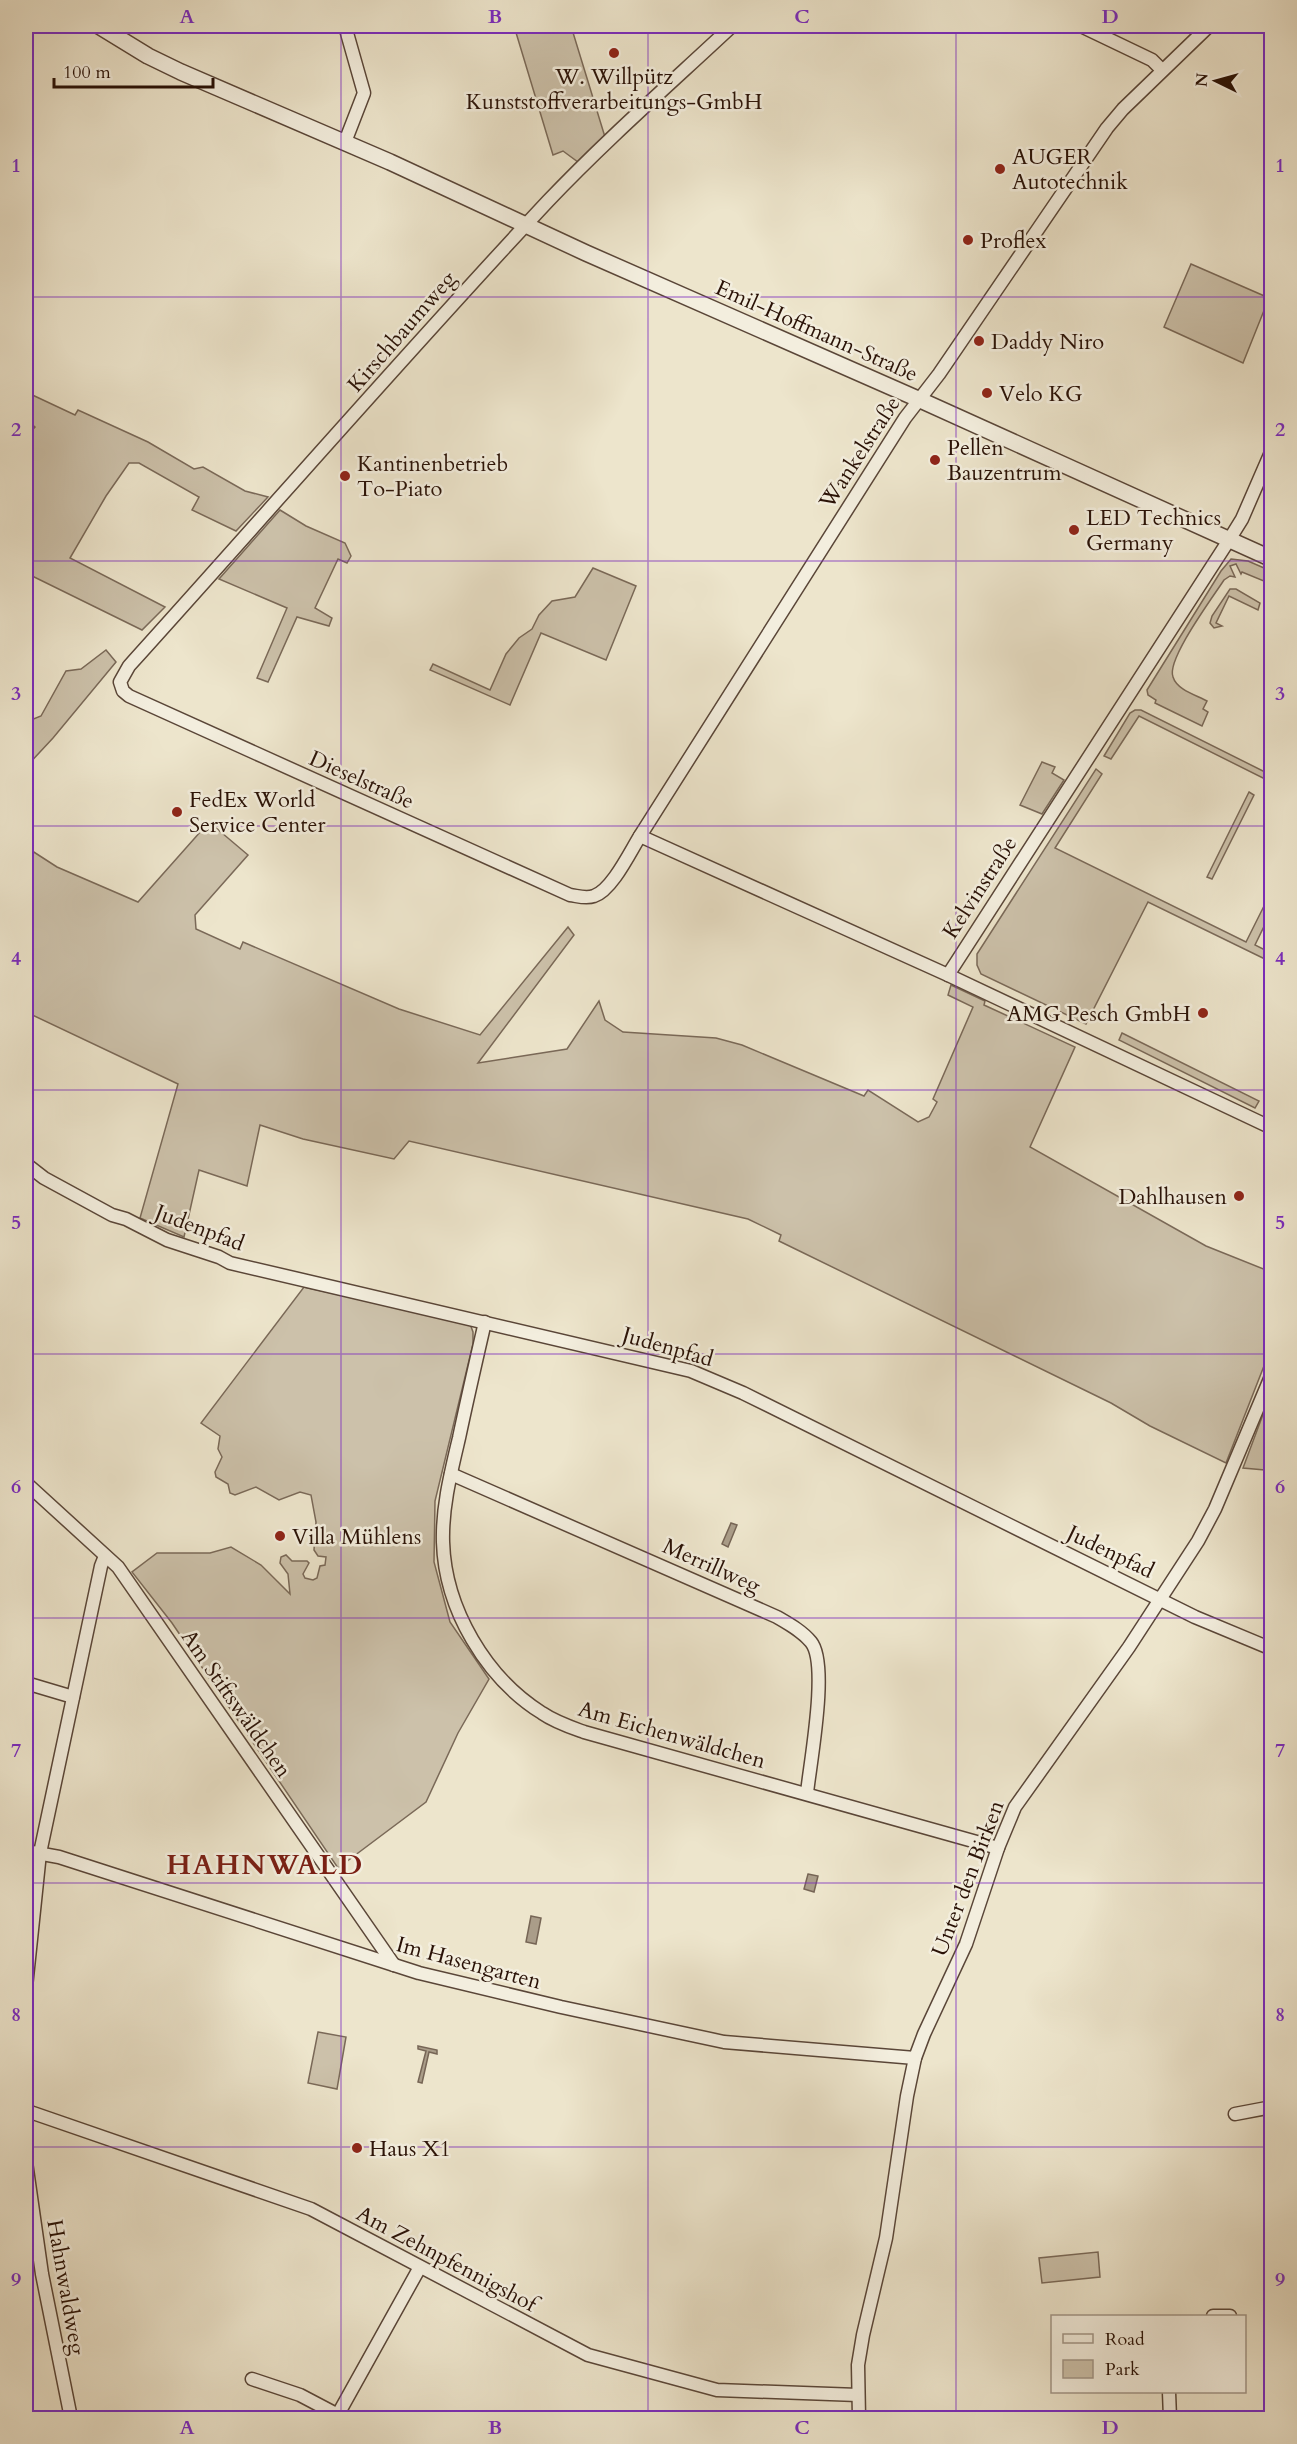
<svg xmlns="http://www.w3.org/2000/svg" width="1297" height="2444" viewBox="0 0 1297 2444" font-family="Cardo,serif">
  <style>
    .green { fill: #ccc1aa; stroke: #7a6958; stroke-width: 1.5 }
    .water { fill: #aa9d89; stroke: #766555; stroke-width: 1.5 }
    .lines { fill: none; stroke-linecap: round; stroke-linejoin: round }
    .minor-casing { stroke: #5a4638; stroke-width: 15 }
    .tertiary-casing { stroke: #5a4638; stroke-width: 18 }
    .minor { stroke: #f3eede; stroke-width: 12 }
    .tertiary { stroke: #f3eede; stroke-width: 15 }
    .grid { fill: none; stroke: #7b2cbf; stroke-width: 1.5; stroke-opacity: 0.55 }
    .poi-dot { fill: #8f2418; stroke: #f3eede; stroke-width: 2 }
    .labels { text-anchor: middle; stroke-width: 5; stroke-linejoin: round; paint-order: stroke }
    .poi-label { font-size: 22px; fill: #291106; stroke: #f3eede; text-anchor: start }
    .street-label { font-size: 22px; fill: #291106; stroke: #f3eede }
    .district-label { font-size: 28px; font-weight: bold; letter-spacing: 1.5px; fill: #7a1f14; stroke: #f3eede }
    .neatline { fill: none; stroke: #7b2cbf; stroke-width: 2 }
    .grid-label { font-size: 20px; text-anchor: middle; font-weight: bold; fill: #7b2cbf }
  </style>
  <rect width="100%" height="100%" fill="#ede5cc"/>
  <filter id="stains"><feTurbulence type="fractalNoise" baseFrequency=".00333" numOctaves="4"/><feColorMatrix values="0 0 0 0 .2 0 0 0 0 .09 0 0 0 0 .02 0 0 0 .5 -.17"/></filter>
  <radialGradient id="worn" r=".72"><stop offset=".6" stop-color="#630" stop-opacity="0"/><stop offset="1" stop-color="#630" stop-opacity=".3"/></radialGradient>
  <g class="green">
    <polygon points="514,26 571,26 605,137 578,162 563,151 553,155"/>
    <polygon points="1191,264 1269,298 1243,363 1164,327"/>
    <polygon points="26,392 75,415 78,410 148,442 194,469 203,467 245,491 268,497 236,531 192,510 199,497 139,463 129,463 106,496 70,558 165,607 142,630 26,573 26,437 35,427 26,419"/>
    <polygon points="280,510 306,526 345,543 351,556 347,563 338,559 315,608 332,618 329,626 297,617 268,682 257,678 287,608 219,579"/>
    <path d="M1231,559L1248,561L1271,571V584L1242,572L1241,574L1236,564L1230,566L1235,577L1230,576L1224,580C1213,597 1166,660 1173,677C1177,690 1196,695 1207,701L1203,709L1208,712L1202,726L1155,703L1156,700L1148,695L1147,690L1221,571Z"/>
    <polygon points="593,568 636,586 606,660 541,633 510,705 430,670 433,664 490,690 506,654 519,638 532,629 539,615 552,601 575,597"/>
    <polygon points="1230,589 1236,589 1260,603 1258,610 1229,596 1216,623 1222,626 1214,628 1210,623 1212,616"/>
    <polygon points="106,650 116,662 53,738 26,767 26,722 41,716 66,671 81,669"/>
    <polygon points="1135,710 1141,710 1271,775 1271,782 1139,716 1111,759 1104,756 1130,713"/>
    <polygon points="1042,762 1055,767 1052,773 1064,780 1042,814 1020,805"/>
    <polygon points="1096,769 1102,774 1055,848 1246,942 1271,892 1271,912 1255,945 1271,953 1271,962 1148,902 1086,1024 981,974 977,965 977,954"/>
    <polygon points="1249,792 1254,795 1212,879 1207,877"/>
    <polygon points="209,822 248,855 195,915 196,929 240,949 243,942 399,1009 480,1035 568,927 574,935 478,1063 567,1049 599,1001 605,1020 623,1032 716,1038 742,1045 864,1096 868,1090 918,1122 929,1117 937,1102 933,1099 973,1007 948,995 951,985 985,1001 984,1005 1075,1047 1030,1147 1206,1246 1271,1272 1271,1348 1226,1463 1150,1426 1111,1403 779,1241 781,1235 748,1219 409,1141 394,1159 303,1139 260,1125 247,1186 199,1170 184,1237 140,1218 178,1084 26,1012 26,847 57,867 138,902"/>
    <polygon points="1122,1033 1259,1101 1255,1108 1119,1040"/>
    <polygon points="304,1287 470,1324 473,1332 473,1344 435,1501 434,1562 450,1622 489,1679 458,1733 426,1802 338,1868 172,1623 132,1572 157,1553 210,1553 231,1547 261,1565 290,1594 288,1574 280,1563 281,1557 286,1555 292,1561 307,1561 309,1563 303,1574 305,1578 313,1580 317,1578 320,1566 325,1565 326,1557 318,1556 314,1550 316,1522 311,1495 300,1492 279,1500 256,1487 235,1495 230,1493 228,1484 216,1477 215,1472 222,1457 218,1449 220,1436 201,1423"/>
    <polygon points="1271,1393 1271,1468 1265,1470 1243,1468"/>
    <polygon points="318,2032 346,2037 337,2089 308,2083"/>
    <polygon points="1098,2252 1100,2277 1042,2283 1039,2258"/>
  </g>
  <g class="water">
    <polygon points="731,1523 737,1525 728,1547 722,1544"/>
    <polygon points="808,1874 818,1876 814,1892 804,1889"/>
    <polygon points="531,1916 541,1918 536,1944 526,1942"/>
    <polygon points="418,2046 437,2050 437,2054 429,2052 422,2083 418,2082 426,2051 418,2049"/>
  </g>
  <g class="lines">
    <g class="minor-casing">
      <g id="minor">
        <polyline points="345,26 364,93 345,142"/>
        <path d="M732,26C671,83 606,140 548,201C406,353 269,511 129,666L120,682L123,691L129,696L570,895C578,896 586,899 594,896C612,890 630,852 640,836L905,418L939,374L1107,128L1123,109L1209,26"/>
        <polyline points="1081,26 1152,60 1162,70"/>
        <polyline points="640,836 948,975 1272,1128"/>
        <polyline points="948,975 1229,540 1242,519 1272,450"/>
        <polyline points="26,1164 44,1178 112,1215 126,1219 167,1240 219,1257 230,1263 691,1371 743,1393 1195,1617 1272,1649"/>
        <path d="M485,1322C476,1361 467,1400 459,1438C451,1472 442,1507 443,1542C445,1609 486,1678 542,1713C555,1722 570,1727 584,1732L998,1848"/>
        <path d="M451,1474L777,1617C789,1624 802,1631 811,1642C829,1664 810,1763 807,1793"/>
        <polyline points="26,1483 118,1567 394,1965"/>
        <polyline points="26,1683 73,1697"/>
        <polyline points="26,1851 59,1857 419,1973 561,2007 724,2042 915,2058"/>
        <polyline points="26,1987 40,1853 101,1566 105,1556"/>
        <polyline points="26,2112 33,2113 311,2209 588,2355 717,2390 858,2395"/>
        <polyline points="1235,2114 1272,2107"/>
        <polyline points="26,2162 42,2274 71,2418"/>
        <polyline points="1213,2316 1230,2316"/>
        <polyline points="252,2379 300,2395 338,2415"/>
        <polyline points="1169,2392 1170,2418"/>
        <polyline points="336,2418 420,2267"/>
        <polyline points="859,2418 858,2365 863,2335 886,2238 907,2096 915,2058 924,2034 966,1944 998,1848 1015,1807 1129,1647 1198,1541 1215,1509 1272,1374"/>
      </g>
    </g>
    <g class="tertiary-casing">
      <polyline id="tertiary" points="99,26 148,56 181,72 390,162 586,253 918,399 1272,559"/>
    </g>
    <use href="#minor" class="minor"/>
    <use href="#tertiary" class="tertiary"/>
  </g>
  <path class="grid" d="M341,26V2418M648,26V2418M956,26V2418M26,297H1272M26,561H1272M26,826H1272M26,1090H1272M26,1354H1272M26,1618H1272M26,1883H1272M26,2147H1272"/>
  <g class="poi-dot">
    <circle cx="614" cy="53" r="6"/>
    <circle cx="1000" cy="169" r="6"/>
    <circle cx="968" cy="240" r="6"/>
    <circle cx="979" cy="341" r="6"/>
    <circle cx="987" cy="393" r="6"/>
    <circle cx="935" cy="460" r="6"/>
    <circle cx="345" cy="476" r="6"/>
    <circle cx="1074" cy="530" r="6"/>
    <circle cx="177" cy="812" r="6"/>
    <circle cx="1203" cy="1013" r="6"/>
    <circle cx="1239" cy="1196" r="6"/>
    <circle cx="280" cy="1536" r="6"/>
    <circle cx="357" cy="2148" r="6"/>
  </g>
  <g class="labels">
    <g class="poi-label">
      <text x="614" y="84" text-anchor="middle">W. Willpütz<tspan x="614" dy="25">Kunststoffverarbeitungs-GmbH</tspan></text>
      <text x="1012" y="164">AUGER<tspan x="1012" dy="25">Autotechnik</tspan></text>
      <text x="980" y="248">Proflex</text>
      <text x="991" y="349">Daddy Niro</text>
      <text x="999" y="401">Velo KG</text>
      <text x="947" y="455">Pellen<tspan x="947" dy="25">Bauzentrum</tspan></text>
      <text x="357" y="471">Kantinenbetrieb<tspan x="357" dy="25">To-Piato</tspan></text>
      <text x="1086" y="525">LED Technics<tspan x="1086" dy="25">Germany</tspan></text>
      <text x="189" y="807">FedEx World<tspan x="189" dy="25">Service Center</tspan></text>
      <text x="1191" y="1021" text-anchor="end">AMG Pesch GmbH</text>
      <text x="1227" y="1204" text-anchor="end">Dahlhausen</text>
      <text x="292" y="1544">Villa Mühlens</text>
      <text x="369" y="2156">Haus X1</text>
    </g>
    <g class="street-label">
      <text transform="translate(817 330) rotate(24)" y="8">Emil-Hoffmann-Straße</text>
      <text transform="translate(401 331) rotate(-49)" y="8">Kirschbaumweg</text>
      <text transform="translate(859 452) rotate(-57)" y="8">Wankelstraße</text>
      <text transform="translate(362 779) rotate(24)" y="8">Dieselstraße</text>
      <text transform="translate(979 887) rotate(-57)" y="8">Kelvinstraße</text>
      <text transform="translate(200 1227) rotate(21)" y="8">Judenpfad</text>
      <text transform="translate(668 1346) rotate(16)" y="8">Judenpfad</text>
      <text transform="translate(1111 1551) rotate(26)" y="8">Judenpfad</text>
      <text transform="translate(712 1565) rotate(24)" y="8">Merrillweg</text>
      <text transform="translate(237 1703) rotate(55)" y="8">Am Stiftswäldchen</text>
      <text transform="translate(672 1734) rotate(16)" y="8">Am Eichenwäldchen</text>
      <text transform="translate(967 1878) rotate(-69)" y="8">Unter den Birken</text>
      <text transform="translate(469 1962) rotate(15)" y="8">Im Hasengarten</text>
      <text transform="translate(447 2258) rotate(28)" y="8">Am Zehnpfennigshof</text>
      <text transform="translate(67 2287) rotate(80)" y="8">Hahnwaldweg</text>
    </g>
    <g class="district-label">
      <text x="265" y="1874">HAHNWALD</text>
    </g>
  </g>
  <rect width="1297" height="2444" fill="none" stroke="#ede5cc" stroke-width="66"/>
  <rect x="1051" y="2315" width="195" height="78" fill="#f3eede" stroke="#a29688" stroke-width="1.5"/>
  <rect x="1063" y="2334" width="30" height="9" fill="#f3eede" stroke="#a29688" stroke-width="1.5"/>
  <text x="1105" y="2345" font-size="18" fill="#291106">Road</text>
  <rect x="1063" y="2360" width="30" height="18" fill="#ccc1aa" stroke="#a29688" stroke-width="1.5"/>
  <text x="1105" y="2375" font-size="18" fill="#291106">Park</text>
  <g transform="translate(1216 81) rotate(275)" stroke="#f3eede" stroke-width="4.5" paint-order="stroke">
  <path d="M0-4.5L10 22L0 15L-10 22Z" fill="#291106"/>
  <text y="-9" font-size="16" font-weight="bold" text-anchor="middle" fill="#291106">N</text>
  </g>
  <path d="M54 78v9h159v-9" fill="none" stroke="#291106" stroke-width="3"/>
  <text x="63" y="78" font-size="18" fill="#291106" stroke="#f3eede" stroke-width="4.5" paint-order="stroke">100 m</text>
  <rect x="33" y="33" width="1231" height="2378" class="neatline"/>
  <g class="grid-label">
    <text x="187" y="23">A</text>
    <text x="495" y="23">B</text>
    <text x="802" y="23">C</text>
    <text x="1110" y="23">D</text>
    <text x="16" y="172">1</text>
    <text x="1280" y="172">1</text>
    <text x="16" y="436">2</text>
    <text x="1280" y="436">2</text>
    <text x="16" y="700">3</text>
    <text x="1280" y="700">3</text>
    <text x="16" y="965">4</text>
    <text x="1280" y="965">4</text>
    <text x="16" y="1229">5</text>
    <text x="1280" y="1229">5</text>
    <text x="16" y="1493">6</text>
    <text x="1280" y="1493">6</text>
    <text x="16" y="1757">7</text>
    <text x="1280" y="1757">7</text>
    <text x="16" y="2021">8</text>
    <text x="1280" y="2021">8</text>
    <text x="16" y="2286">9</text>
    <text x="1280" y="2286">9</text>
    <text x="187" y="2434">A</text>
    <text x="495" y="2434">B</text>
    <text x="802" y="2434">C</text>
    <text x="1110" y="2434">D</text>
  </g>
  <rect width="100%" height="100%" filter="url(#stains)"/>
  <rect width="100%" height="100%" fill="url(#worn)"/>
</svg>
